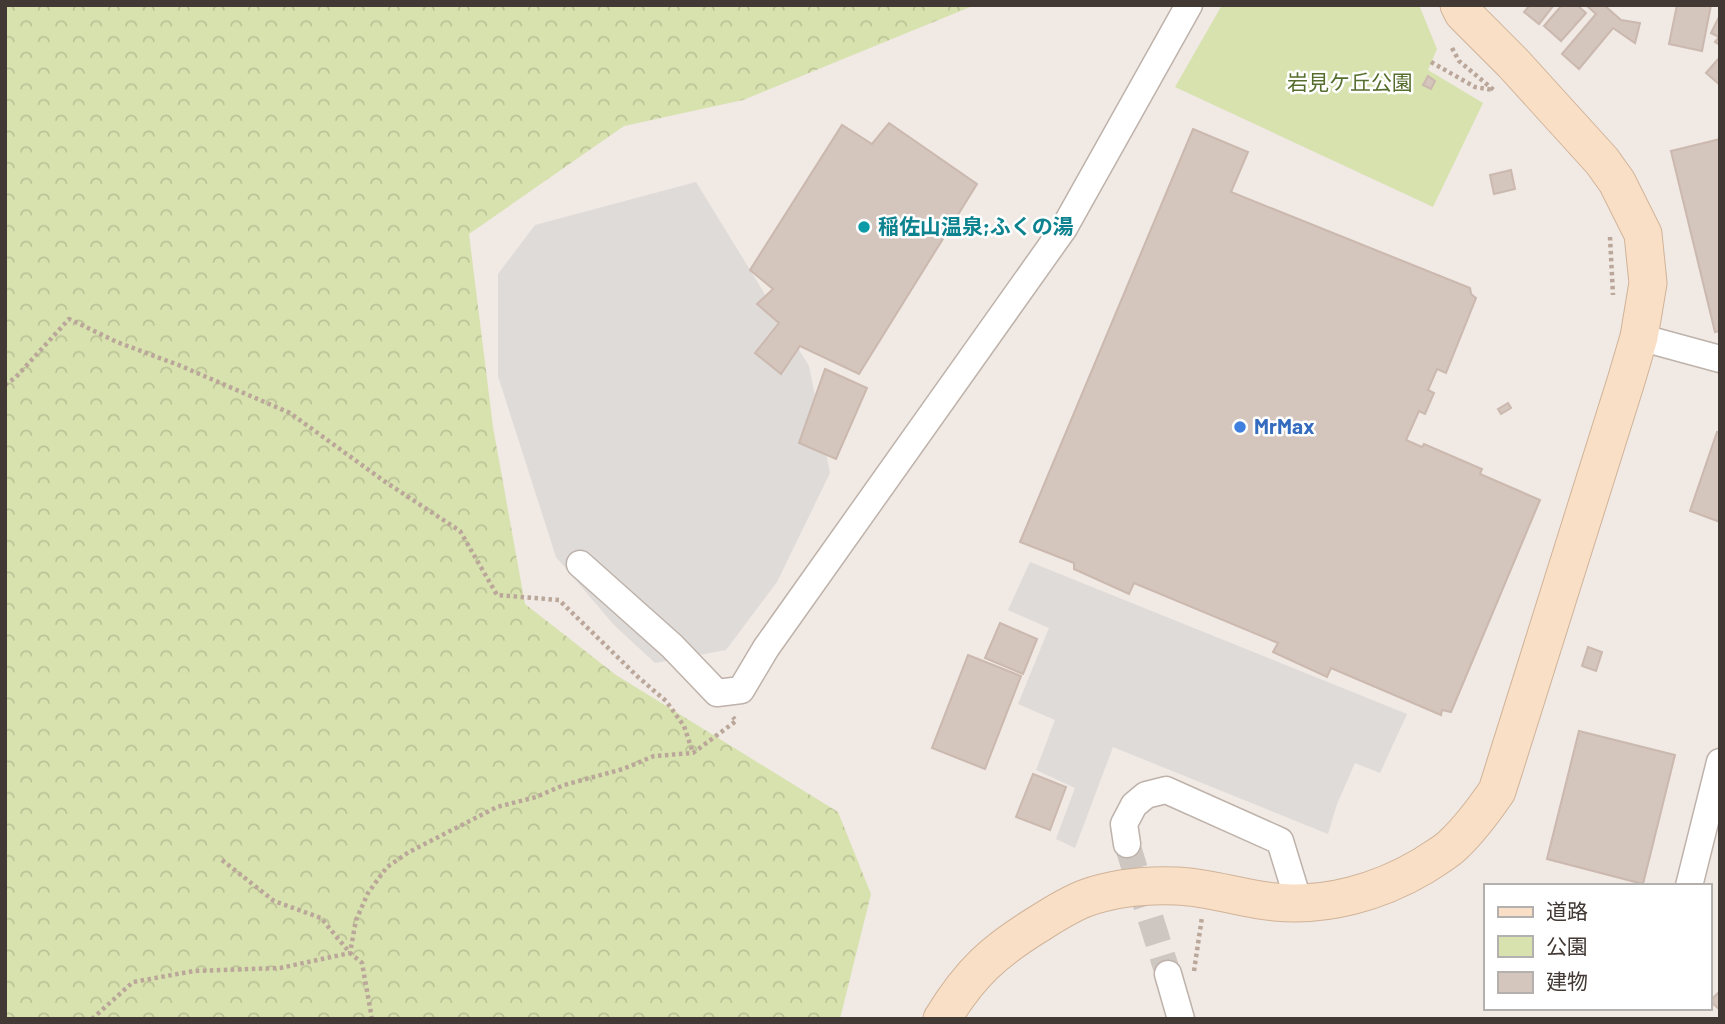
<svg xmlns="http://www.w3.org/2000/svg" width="1725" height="1024" viewBox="0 0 1725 1024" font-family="Barlow,'Noto Sans JP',sans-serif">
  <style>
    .green { fill: #d8e2af }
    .forest { fill: url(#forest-crowns) }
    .parking { fill: #dedbd9 }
    .building { fill: #d4c5bd; stroke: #cbb8ae; stroke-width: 2 }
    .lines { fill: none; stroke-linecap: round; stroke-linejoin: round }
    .street-tunnel { stroke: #cdc6c1; stroke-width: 26; stroke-dasharray: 26 13; stroke-linecap: butt }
    .street-casing { stroke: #beb2aa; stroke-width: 29 }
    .secondary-casing { stroke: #d0b399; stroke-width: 39 }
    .path { stroke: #bba79a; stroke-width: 4.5; stroke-dasharray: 3.5 3.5; stroke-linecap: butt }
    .street { stroke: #fff; stroke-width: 26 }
    .secondary { stroke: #f9dfc5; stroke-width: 37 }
    .culture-dot { fill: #0f9aa8; stroke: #fff; stroke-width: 2.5 }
    .shop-dot { fill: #3f7fe0; stroke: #fff; stroke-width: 2.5 }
    .labels { text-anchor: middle; stroke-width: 5; stroke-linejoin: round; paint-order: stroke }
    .park-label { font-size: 21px; fill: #566e2d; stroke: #fff }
    .culture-label { font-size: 21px; font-weight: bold; fill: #0d838f; stroke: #fff; text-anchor: start }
    .shop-label { font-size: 21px; font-weight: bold; fill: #366cbe; stroke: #fff; text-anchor: start }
  </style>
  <defs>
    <pattern id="forest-crowns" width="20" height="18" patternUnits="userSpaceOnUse" patternTransform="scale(1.75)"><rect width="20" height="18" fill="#d8e2af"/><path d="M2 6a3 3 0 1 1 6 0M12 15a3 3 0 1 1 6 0" fill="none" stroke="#bbc397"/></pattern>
  </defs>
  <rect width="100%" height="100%" fill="#f0e9e4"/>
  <polygon class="green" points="1222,5 1419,5 1437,49 1428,70 1483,103 1433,207 1175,87"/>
  <polygon class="forest" points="5,5 975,5 743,100 624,126 469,234 493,427 525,604 616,675 838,812 871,894 840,1019 5,1019"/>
  <g class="parking">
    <polygon points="696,182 809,366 830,473 777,582 726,650 655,663 614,625 556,557 498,376 498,274 535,225"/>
    <polygon points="1030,562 1407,714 1380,773 1355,763 1337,804 1328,834 1113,747 1075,848 1056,839 1075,788 1036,770 1055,720 1018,704 1049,628 1008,610"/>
  </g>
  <g class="building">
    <polygon points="1530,5 1554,5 1539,24 1524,12"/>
    <polygon points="1562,5 1577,5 1586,13 1561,41 1544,26"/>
    <polygon points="1586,5 1604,5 1621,20 1640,23 1635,43 1613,28 1579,69 1562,54 1596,14"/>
    <polygon points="1677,5 1711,5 1702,51 1669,44"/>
    <polygon points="1720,15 1720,45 1715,42 1719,37 1711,33"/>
    <polygon points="1720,57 1720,85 1706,73"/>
    <polygon points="1428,76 1435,81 1431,89 1423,85"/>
    <polygon points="889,123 977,184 859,374 800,346 781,374 755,353 779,323 757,304 773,289 750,270 842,125 872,144"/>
    <polygon points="1193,129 1248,152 1231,192 1470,288 1471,294 1476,298 1446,373 1437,369 1428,390 1434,393 1425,414 1419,411 1406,440 1422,447 1424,444 1482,469 1480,474 1540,500 1451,712 1442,710 1441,715 1331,668 1327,677 1273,652 1278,643 1134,583 1129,594 1074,569 1074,563 1020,542"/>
    <polygon points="1720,139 1720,331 1715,332 1671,151"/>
    <polygon points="1511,170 1515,189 1494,194 1490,175"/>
    <polygon points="825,369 867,388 836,459 799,443"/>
    <polygon points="1508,403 1511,408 1501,414 1498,409"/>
    <polygon points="1717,432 1720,433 1720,522 1690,511"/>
    <polygon points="1000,623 1037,639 1023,674 985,658"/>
    <polygon points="1588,647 1602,652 1596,671 1582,666"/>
    <polygon points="968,655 1021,676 985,769 932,748"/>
    <polygon points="1579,731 1675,755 1643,884 1547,859"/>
    <polygon points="1033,774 1066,787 1050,830 1016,817"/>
    <polygon points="1720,991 1720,1010 1710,1001"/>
  </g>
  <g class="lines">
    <polyline class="street-tunnel" points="1127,844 1168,974"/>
    <g class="street-casing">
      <g id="street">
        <polyline points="1639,337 1720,359"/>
        <polyline points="580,564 672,646 717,693 741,690 766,648 1064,228 1189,5"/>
        <polyline points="1127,844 1124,824 1134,805 1146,795 1166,790 1280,841 1299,903"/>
        <polyline points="1689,886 1720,762"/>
        <polyline points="1168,974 1181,1019"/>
      </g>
    </g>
    <g class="secondary-casing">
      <path id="secondary" d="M942,1019C970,973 994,951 1040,923C1054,914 1070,904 1086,898C1114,888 1147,885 1176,886C1210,887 1242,899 1275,902C1327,907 1379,892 1423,866C1433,859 1445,853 1453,845C1470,829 1484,810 1497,791L1626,381L1639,337L1648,283L1643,234L1617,182L1602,161L1513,63L1463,13L1459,5"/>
    </g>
    <g class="path">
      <polyline points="1452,48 1459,61 1495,91"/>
      <polyline points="1431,62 1475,87 1493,90"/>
      <polyline points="1610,237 1613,295"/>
      <polyline points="5,385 16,377 69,319 117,342 181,366 290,413 384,481 460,531 497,595 559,600 638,677 666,701 684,726 693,753"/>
      <polyline points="222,860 274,901 321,918 350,953 362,963 372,1019"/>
      <polyline points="1194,971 1202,917"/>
      <polyline points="92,1019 133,982 194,971 280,968 350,953 356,920 368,893 387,867 409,852 497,807 536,797 564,785 623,769 654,756 693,753 736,721 733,717"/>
    </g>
    <use href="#street" class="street"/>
    <use href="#secondary" class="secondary"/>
  </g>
  <circle class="culture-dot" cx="864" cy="227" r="7"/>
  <circle class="shop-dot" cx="1240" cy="427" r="7"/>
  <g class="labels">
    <g class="park-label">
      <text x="1350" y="90">岩見ケ丘公園</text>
    </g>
    <g class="culture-label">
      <text x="878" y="234">稲佐山温泉;ふくの湯</text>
    </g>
    <g class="shop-label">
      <text x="1254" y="434">MrMax</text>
    </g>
  </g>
  <rect width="1725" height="1024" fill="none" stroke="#423934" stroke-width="14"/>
  <rect x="1484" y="884" width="228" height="126" fill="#ffffff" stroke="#b3b0ae" stroke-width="2"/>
  <rect x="1498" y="907" width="35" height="10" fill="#f9dfc5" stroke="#b3b0ae" stroke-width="2"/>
  <text x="1546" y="919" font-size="21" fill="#423934">道路</text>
  <rect x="1498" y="936" width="35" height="21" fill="#d8e2af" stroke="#b3b0ae" stroke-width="2"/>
  <text x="1546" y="954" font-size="21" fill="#423934">公園</text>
  <rect x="1498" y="972" width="35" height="21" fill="#d4c5bd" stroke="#b3b0ae" stroke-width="2"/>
  <text x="1546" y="989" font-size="21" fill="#423934">建物</text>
</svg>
